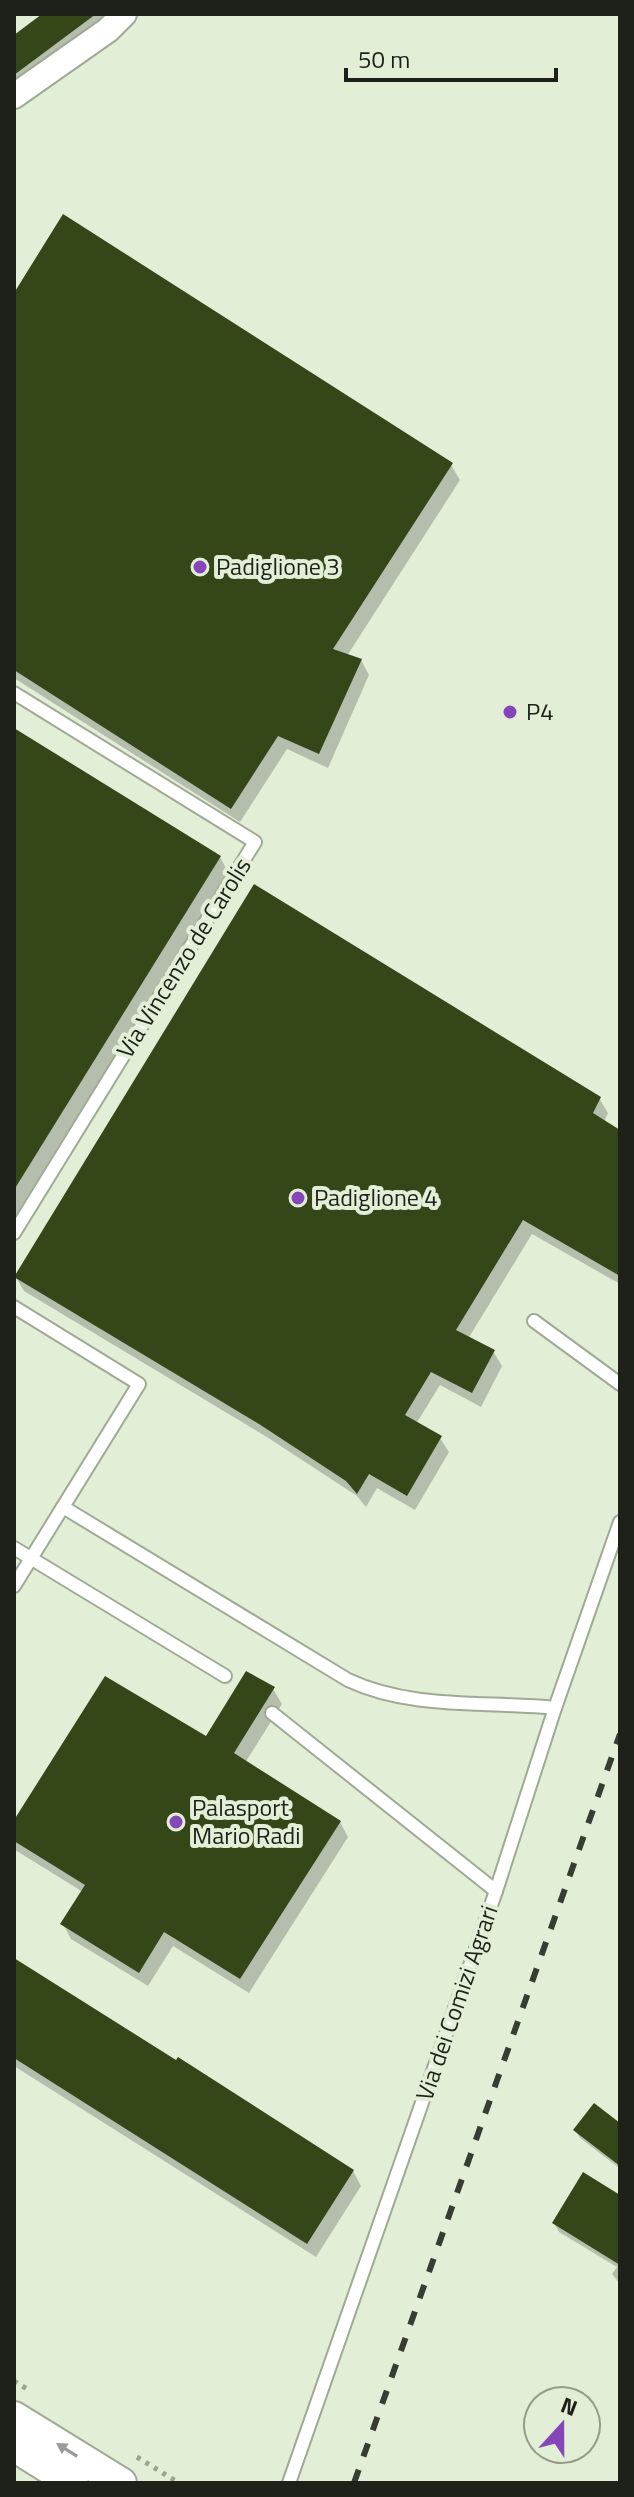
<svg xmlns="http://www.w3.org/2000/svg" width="634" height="2497" viewBox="0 0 634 2497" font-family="'Titillium Web',sans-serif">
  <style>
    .shadow { fill: #0003 }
    .building { fill: #354718 }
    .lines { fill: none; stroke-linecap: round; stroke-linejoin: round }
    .service-casing { stroke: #a0a994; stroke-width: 16 }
    .minor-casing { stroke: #a0a994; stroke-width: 28 }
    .tertiary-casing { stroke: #a0a994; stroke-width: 34 }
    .path { stroke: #9ba492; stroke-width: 5; stroke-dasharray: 4 6; stroke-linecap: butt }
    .service { stroke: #fff; stroke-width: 12 }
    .minor { stroke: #fff; stroke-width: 24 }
    .tertiary { stroke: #fff; stroke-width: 30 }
    .rail { stroke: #383d33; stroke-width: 6; stroke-dasharray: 14 14; stroke-linecap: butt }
    .oneway { fill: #999b98 }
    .poi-dot { fill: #8645b9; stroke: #e3eed7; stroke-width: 3 }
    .labels { text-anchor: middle; stroke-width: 8; stroke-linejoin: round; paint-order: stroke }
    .poi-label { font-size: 24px; fill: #1d2119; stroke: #e3eed7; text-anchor: start }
    .street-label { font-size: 24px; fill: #1d2119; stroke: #e3eed7 }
  </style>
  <rect width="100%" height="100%" fill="#e3eed7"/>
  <g class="shadow">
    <polygon points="45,14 121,14 14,93 14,37"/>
    <polygon points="14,296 451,465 460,480 347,656 361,660 369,675 328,768 287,749 240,822 14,678"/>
    <polygon points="14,730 220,857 228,872 14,1218"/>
    <polygon points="599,1098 608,1113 604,1122 620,1132 620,1284 532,1234 468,1339 493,1351 502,1366 481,1407 440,1385 416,1424 440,1438 449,1452 415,1510 377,1488 366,1507 357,1496 270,1439 24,1291 15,1276"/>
    <polygon points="273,1689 282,1704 245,1763 340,1822 348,1837 249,1993 173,1946 148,1986 71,1939 63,1924 83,1892 15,1850 14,1823 206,1739"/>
    <polygon points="14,1960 353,2171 361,2186 316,2257 14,2066"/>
    <polygon points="620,2126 618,2167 580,2138 575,2130"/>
    <polygon points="620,2198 620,2284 612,2274 617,2267 559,2232 554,2223"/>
  </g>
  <g class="building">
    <polygon points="42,14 96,14 14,75 14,35"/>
    <polygon points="63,214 453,463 333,649 362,659 319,754 278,736 231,809 14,670 14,293"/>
    <polygon points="14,728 221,856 14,1190"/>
    <polygon points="254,884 601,1097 593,1113 620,1130 620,1276 523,1220 456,1330 495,1350 472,1393 431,1372 405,1415 442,1436 407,1496 369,1474 357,1494 346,1481 259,1424 14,1277"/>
    <polygon points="246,1671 275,1687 234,1753 341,1821 240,1979 164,1932 139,1973 60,1924 85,1885 14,1841 14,1820 105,1676 206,1736"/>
    <polygon points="14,1958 176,2060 178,2057 354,2170 307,2244 14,2058"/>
    <polygon points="594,2103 620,2123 620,2166 573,2130"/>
    <polygon points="583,2172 620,2195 620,2265 552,2223"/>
  </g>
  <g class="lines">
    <g class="service-casing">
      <g id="service">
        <polyline points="14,693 255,842 14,1233"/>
        <polyline points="14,1307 139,1384 14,1586"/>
        <polyline points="534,1321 620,1384"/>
        <path d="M63,1507L348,1680C412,1710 486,1701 555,1708"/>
        <polyline points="14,1548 225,1676"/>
        <polyline points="272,1713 496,1891"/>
        <polyline points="289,2483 496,1891 555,1708 620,1522"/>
      </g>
    </g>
    <g class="minor-casing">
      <polyline id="minor" points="14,96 108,30 124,14"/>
    </g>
    <g class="tertiary-casing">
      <g id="tertiary">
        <polyline points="14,2417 121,2483"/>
        <polyline points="14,2446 73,2483"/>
      </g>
    </g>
    <g class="path">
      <polyline points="14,2381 27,2389"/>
      <polyline points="137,2457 179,2483"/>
    </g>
    <use href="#service" class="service"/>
    <use href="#minor" class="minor"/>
    <use href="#tertiary" class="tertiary"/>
    <polyline class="rail" points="354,2483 620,1734"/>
  </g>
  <defs><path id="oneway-solid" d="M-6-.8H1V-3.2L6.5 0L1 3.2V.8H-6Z" transform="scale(2)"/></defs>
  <use class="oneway" href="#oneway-solid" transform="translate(67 2450) rotate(-148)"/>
  <g class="poi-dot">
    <circle cx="200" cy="567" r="8"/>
    <circle cx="510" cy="712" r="8"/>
    <circle cx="298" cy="1198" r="8"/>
    <circle cx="176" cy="1822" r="8"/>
  </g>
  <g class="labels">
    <g class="poi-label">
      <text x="216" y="575">Padiglione 3</text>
      <text x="526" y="720">P4</text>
      <text x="314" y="1206">Padiglione 4</text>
      <text x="192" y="1816">Palasport<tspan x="192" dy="28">Mario Radi</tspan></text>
    </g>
    <g class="street-label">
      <text transform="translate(184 958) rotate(-58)" y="8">Via Vincenzo de Carolis</text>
      <text transform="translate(457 2003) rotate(-71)" y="8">Via dei Comizi Agrari</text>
    </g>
  </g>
  <rect width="634" height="2497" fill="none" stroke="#1d2119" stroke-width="32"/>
  <g transform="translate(562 2425) rotate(21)"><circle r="38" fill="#e3eed7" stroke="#949c8b" stroke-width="2"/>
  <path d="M0-6L14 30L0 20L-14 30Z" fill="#8645b9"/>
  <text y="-12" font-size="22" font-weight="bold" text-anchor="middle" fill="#1d2119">N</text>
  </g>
  <path d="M346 68v12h210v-12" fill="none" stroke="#1d2119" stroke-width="4"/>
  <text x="358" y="68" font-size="24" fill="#1d2119" stroke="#e3eed7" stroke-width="6" paint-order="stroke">50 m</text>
</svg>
